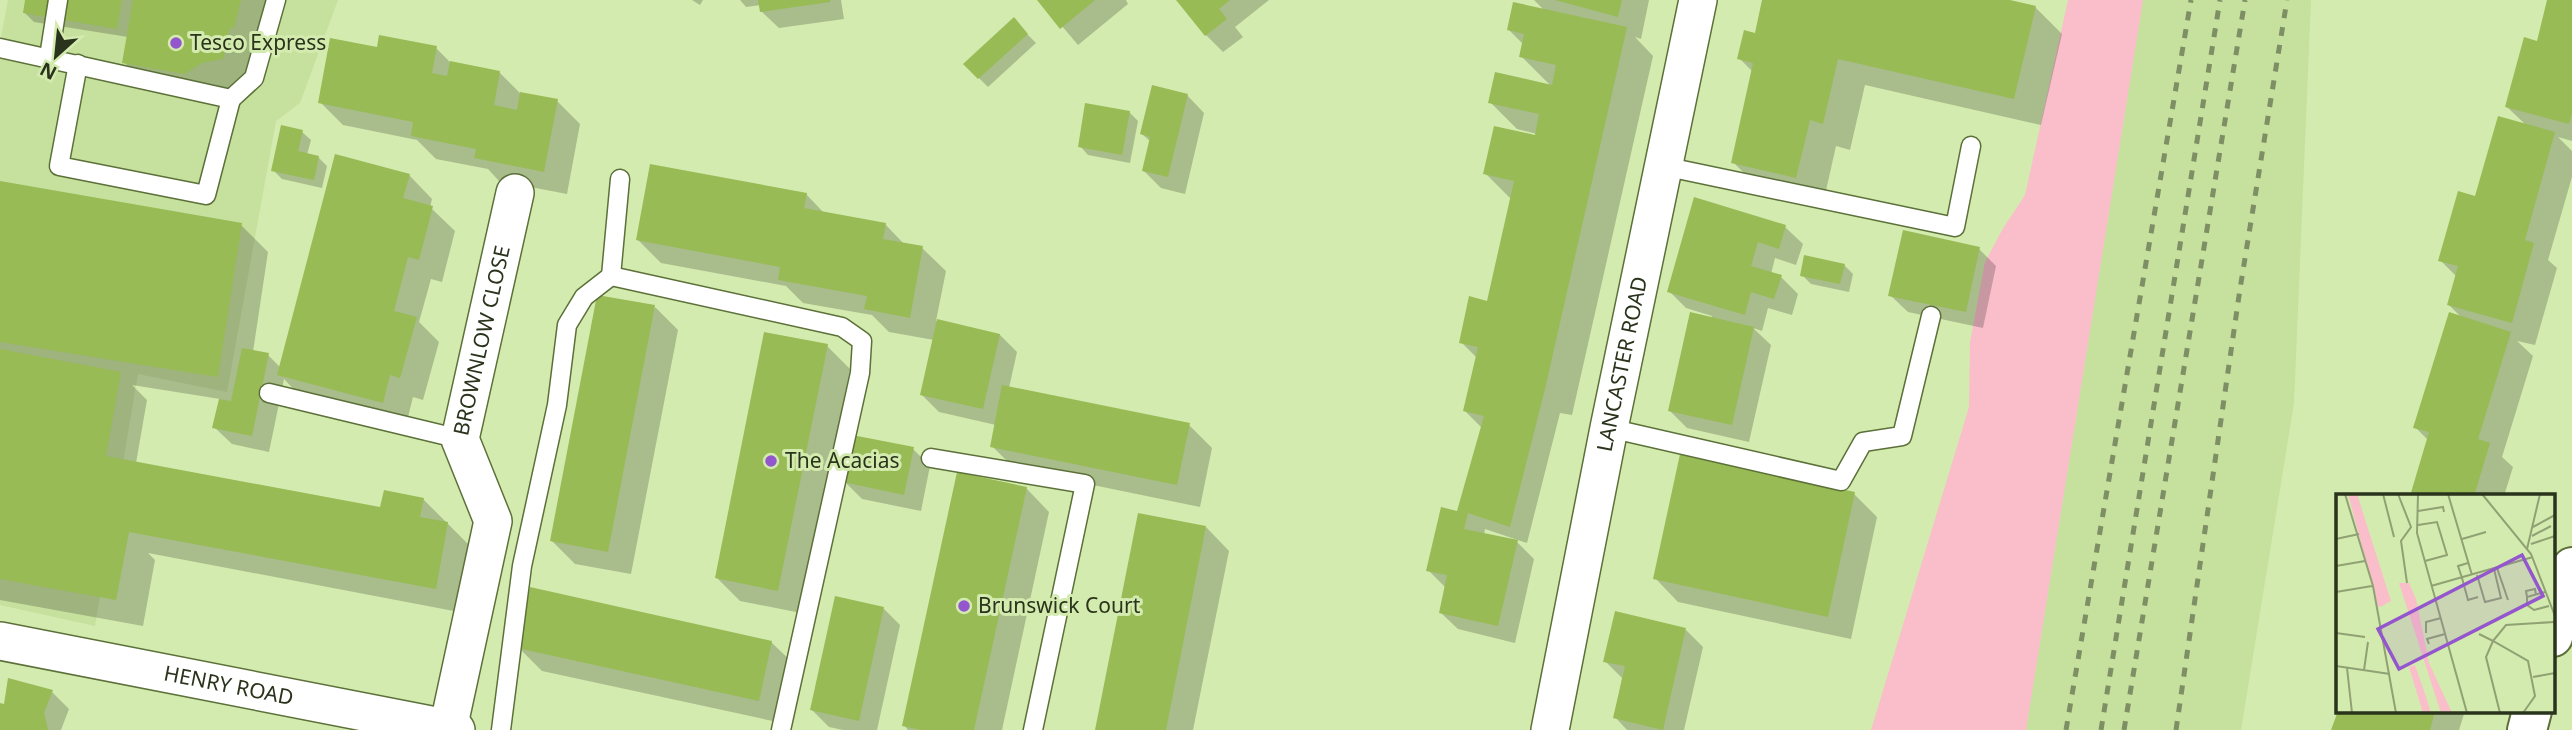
<svg xmlns="http://www.w3.org/2000/svg" width="2572" height="730" viewBox="0 0 2572 730" font-family="'Noto Sans',sans-serif">
  <style>
    .built { fill: #c6e09d }
    .green { fill: #f9beca }
    .shadow { fill: #0003 }
    .building { fill: #98bb55 }
    .lines { fill: none; stroke-linecap: round; stroke-linejoin: round }
    .service-casing { stroke: #5c7039; stroke-width: 21 }
    .minor-casing { stroke: #5c7039; stroke-width: 40 }
    .tertiary-casing { stroke: #5c7039; stroke-width: 42 }
    .service { stroke: #fff; stroke-width: 18 }
    .minor { stroke: #fff; stroke-width: 37 }
    .tertiary { stroke: #fff; stroke-width: 38 }
    .rail { stroke: #7f8f65; stroke-width: 5; stroke-dasharray: 9 9; stroke-linecap: butt }
    .poi-dot { fill: #9456cd; stroke: #d4ebaf; stroke-width: 2.5 }
    .labels { text-anchor: middle; stroke-width: 6; stroke-linejoin: round; paint-order: stroke }
    .poi-label { font-size: 21px; fill: #2a331b; stroke: #d4ebaf; text-anchor: start }
    .street-label { font-size: 21px; fill: #2a331b; stroke: #d4ebaf }
    .inset-road { fill: none; stroke: #90a174; stroke-width: 2 }
    .view { fill: #9456cd; fill-opacity: 0.15; stroke: #9456cd; stroke-width: 3.5 }
    .inset-edge { fill: none; stroke: #2a331b; stroke-width: 3.5 }
  </style>
  <rect width="100%" height="100%" fill="#d4ebaf"/>
  <g class="built">
    <polygon points="8,0 338,0 300,103 276,121 227,392 138,374 95,626 0,605 0,43"/>
    <polygon points="2143,0 2311,0 2294,403 2241,730 2026,730"/>
  </g>
  <polygon class="green" points="2068,0 2143,0 2026,730 1871,730 1969,407 1970,342 1985,262 2002,230 2025,195"/>
  <g class="shadow">
    <polygon points="27,0 272,0 250,85 212,100 151,89 124,62 128,37 34,22 25,13"/>
    <polygon points="692,0 703,0 700,5"/>
    <polygon points="740,0 841,0 844,19 779,28 761,11 761,5 746,7"/>
    <polygon points="1040,0 1126,0 1128,4 1078,45"/>
    <polygon points="1179,0 1269,0 1235,27 1243,37 1223,52 1206,35"/>
    <polygon points="1534,0 1649,0 1641,39 1635,37 1653,56 1572,415 1560,413 1527,543 1485,529 1484,535 1515,540 1534,559 1515,643 1458,629 1440,612 1446,588 1428,570 1458,513 1482,428 1465,411 1477,358 1461,342 1488,303 1511,199 1485,173 1536,137 1537,134 1517,129 1490,102 1551,86 1521,56 1524,45 1509,30 1545,11"/>
    <polygon points="1764,0 2002,0 2035,7 2062,34 2041,125 1865,85 1850,150 1836,146 1823,204 1760,189 1733,162 1753,72 1739,58 1756,35"/>
    <polygon points="2549,0 2572,0 2572,141 2558,137 2572,151 2572,177 2548,260 2557,268 2535,345 2517,341 2533,356 2502,457 2513,467 2504,496 2411,496 2428,440 2415,427 2463,319 2449,305 2457,277 2440,260 2476,198 2526,125 2507,107 2538,43"/>
    <polygon points="1022,29 1036,43 988,87 965,64"/>
    <polygon points="436,48 451,63 499,72 521,94 557,101 580,124 567,194 499,181 488,169 436,159 417,140 343,125 320,102 379,50"/>
    <polygon points="1187,95 1204,113 1185,194 1161,188 1144,171 1151,142 1142,134"/>
    <polygon points="1129,112 1138,121 1130,163 1088,155 1080,146"/>
    <polygon points="302,132 311,140 307,155 318,157 327,166 322,188 282,179 273,170"/>
    <polygon points="409,175 432,199 430,207 455,231 442,282 431,279 419,322 439,342 423,400 413,397 406,425 302,398 284,379 269,452 232,444 214,427 220,399 132,385 147,400 136,463 382,509 423,499 470,546 459,612 148,553 155,560 143,626 0,600 0,183 241,225 268,252 253,352 268,355 281,368"/>
    <polygon points="806,194 825,214 885,224 905,245 922,248 946,271 936,321 1000,335 1017,352 1009,388 1189,425 1212,448 1200,507 1015,469 992,446 996,425 939,412 922,395 934,340 889,332 872,315 803,303 786,286 661,263 638,240"/>
    <polygon points="1785,227 1803,244 1796,265 1775,258 1771,274 1781,277 1798,294 1792,315 1768,308 1762,331 1753,328 1771,345 1749,442 1687,428 1670,411 1712,316 1686,308 1669,291"/>
    <polygon points="1979,249 1996,266 1983,328 1908,312 1890,295"/>
    <polygon points="1844,265 1853,274 1849,292 1811,284 1802,275"/>
    <polygon points="655,307 678,330 631,574 575,564 552,541"/>
    <polygon points="827,346 850,369 801,613 740,601 717,578"/>
    <polygon points="913,449 930,466 921,511 862,499 845,482"/>
    <polygon points="1026,488 1049,512 1002,730 908,730 904,725"/>
    <polygon points="1854,494 1877,517 1851,639 1678,602 1655,578"/>
    <polygon points="1206,527 1229,551 1193,730 1097,730"/>
    <polygon points="883,608 900,625 877,730 843,730 829,727 812,710"/>
    <polygon points="1686,630 1703,647 1684,730 1627,730 1615,717 1622,678 1605,661"/>
    <polygon points="771,642 795,665 782,723 542,671 519,648"/>
    <polygon points="52,692 69,709 61,730 0,730 0,705 5,706"/>
    <polygon points="2339,711 2465,711 2459,730 2333,730"/>
  </g>
  <g class="building">
    <polygon points="25,0 122,0 117,29 23,13"/>
    <polygon points="133,0 241,0 234,28 230,27 223,59 202,63 184,74 122,63"/>
    <polygon points="758,0 830,0 830,2 760,12"/>
    <polygon points="1037,0 1095,0 1060,29"/>
    <polygon points="1176,0 1230,0 1219,9 1227,19 1205,36"/>
    <polygon points="1555,0 1622,0 1618,17"/>
    <polygon points="1762,0 2010,0 2036,6 2014,99 1838,59 1823,124 1810,120 1796,178 1731,163 1753,63 1737,59 1744,30 1755,33"/>
    <polygon points="2547,0 2572,0 2572,114 2569,124 2505,107 2524,37 2537,41"/>
    <polygon points="1513,2 1627,27 1545,389 1510,527 1468,513 1464,529 1518,540 1498,626 1439,613 1447,575 1426,571 1441,507 1457,511 1484,416 1463,411 1478,347 1459,343 1469,296 1487,301 1514,181 1483,174 1494,126 1535,135 1539,114 1488,103 1495,72 1552,85 1556,65 1519,57 1524,34 1507,30"/>
    <polygon points="1014,17 1028,34 978,79 963,64"/>
    <polygon points="379,35 437,46 432,73 447,76 450,61 500,71 494,105 517,110 520,92 558,99 544,172 474,158 476,149 411,136 413,122 318,103 330,38 377,47"/>
    <polygon points="1152,85 1188,94 1168,177 1142,171 1150,137 1140,134"/>
    <polygon points="1085,103 1130,111 1122,155 1078,147"/>
    <polygon points="2498,116 2555,132 2525,240 2534,243 2512,323 2447,305 2458,266 2438,261 2458,191 2475,196"/>
    <polygon points="281,125 303,130 298,151 319,156 314,180 271,171"/>
    <polygon points="335,154 410,174 403,198 433,206 419,260 408,257 394,311 417,317 400,378 390,375 383,403 277,375"/>
    <polygon points="650,164 807,193 804,208 886,223 883,239 923,246 910,318 864,309 867,296 778,280 780,267 636,240"/>
    <polygon points="0,181 242,223 218,377 0,342"/>
    <polygon points="1694,197 1786,225 1779,249 1758,242 1751,266 1782,275 1774,299 1751,292 1745,315 1667,292"/>
    <polygon points="1903,230 1980,247 1966,312 1888,296"/>
    <polygon points="1804,255 1845,264 1840,284 1800,276"/>
    <polygon points="597,295 655,305 608,552 550,541"/>
    <polygon points="1690,312 1754,327 1732,425 1668,411"/>
    <polygon points="2449,312 2511,332 2478,439 2490,443 2474,496 2410,496 2429,432 2413,428"/>
    <polygon points="937,319 1000,334 983,409 920,395"/>
    <polygon points="764,332 828,344 778,591 715,578"/>
    <polygon points="242,348 269,353 252,436 212,428 219,399 231,401"/>
    <polygon points="0,349 121,372 106,456 380,507 384,490 424,498 420,517 448,522 436,589 129,532 116,600 0,579"/>
    <polygon points="1002,385 1190,423 1177,485 990,447"/>
    <polygon points="852,435 914,447 904,495 843,482"/>
    <polygon points="1680,454 1855,492 1828,617 1653,579"/>
    <polygon points="957,472 1027,487 974,730 921,730 902,726"/>
    <polygon points="1138,513 1206,526 1166,730 1095,730"/>
    <polygon points="530,587 772,641 759,701 517,648"/>
    <polygon points="835,596 884,607 859,721 810,710"/>
    <polygon points="1615,611 1686,628 1663,730 1613,718 1625,666 1603,662"/>
    <polygon points="8,678 53,690 44,713 48,730 0,730 0,703 4,704"/>
    <polygon points="2338,711 2435,711 2430,730 2331,730"/>
  </g>
  <g class="lines">
    <g class="service-casing">
      <g id="service">
        <polyline points="0,48 231,99 254,78 276,0"/>
        <polyline points="49,57 58,0"/>
        <polyline points="78,64 59,166 206,195 231,99"/>
        <polyline points="1663,166 1955,227 1971,146"/>
        <polyline points="611,276 620,179"/>
        <polyline points="269,393 460,439"/>
        <polyline points="1609,428 1841,481 1863,442 1902,436 1931,316"/>
        <polyline points="931,458 1085,484 1033,730"/>
        <polyline points="501,730 522,566 557,405 567,325 584,297 611,276 842,327 862,341 860,373 781,730"/>
      </g>
    </g>
    <g class="minor-casing">
      <g id="minor">
        <path id="s1" d="M0,641L456,730"/>
        <path id="s2" d="M448,729L493,521L460,439L515,193"/>
        <path id="s3" d="M1550,730L1609,428L1698,0"/>
      </g>
    </g>
    <g class="tertiary-casing">
      <g id="tertiary">
        <polyline points="2553,637 2572,567"/>
        <polyline points="2527,730 2532,711"/>
      </g>
    </g>
    <use href="#service" class="service"/>
    <use href="#minor" class="minor"/>
    <use href="#tertiary" class="tertiary"/>
    <g class="rail">
      <polyline points="2066,730 2191,0"/>
      <polyline points="2101,730 2220,0"/>
      <polyline points="2124,730 2245,0"/>
      <polyline points="2176,730 2240,289 2287,0"/>
    </g>
  </g>
  <g class="poi-dot">
    <circle cx="176" cy="43" r="7"/>
    <circle cx="771" cy="461" r="7"/>
    <circle cx="964" cy="606" r="7"/>
  </g>
  <g class="labels">
    <g class="poi-label">
      <text x="190" y="50">Tesco Express</text>
      <text x="785" y="468">The Acacias</text>
      <text x="978" y="613">Brunswick Court</text>
    </g>
    <g class="street-label">
      <text dy="7" stroke="none"><textPath href="#s2" startOffset="402">BROWNLOW CLOSE</textPath></text>
      <text dy="7" stroke="none"><textPath href="#s3" startOffset="373">LANCASTER ROAD</textPath></text>
      <text dy="7" stroke="none"><textPath href="#s1" startOffset="233">HENRY ROAD</textPath></text>
    </g>
  </g>
  <g transform="translate(2336 494)">
    <rect width="219" height="219" fill="#d4ebaf"/>
    <path d="M12,0H21L55,107L46,112L42,113ZM63,89H73L80,105L93,169L116,219H105ZM79,171L89,200L95,219H87L73,173Z" fill="#f9beca"/>
    <path class="inset-road" d="M9,0L37,92L60,219M47,0L58,43M62,0L75,33L65,47L71,89M82,0L81,39L131,219M112,0L136,81M146,0L195,60L219,122M82,17L107,13L108,18M82,31L101,28L111,61L89,67M197,33L219,21M196,42L215,32M0,45L23,40M126,45L150,38M195,50L219,42M191,55L204,0M0,72L29,67M161,74L172,106M141,81L149,108L165,104L158,75M126,84L132,106L142,103M126,84L122,72L132,69M95,92L197,63M0,98L36,92M209,98L191,103V111L198,116L213,112M191,103L190,97L199,95L200,101M0,139L29,143M90,139V128L105,124M143,140L157,147L170,131L218,128M93,150L91,145L109,140M0,172L54,180M11,174L16,219M28,176L32,148M197,183L219,179M164,219L150,163L157,147L192,167L199,202L187,219"/>
    <path class="view" d="M186,61L207,102L63,175L42,135Z"/>
    <rect width="219" height="219" class="inset-edge"/>
  </g>
  <g transform="translate(56 56) rotate(207)" stroke="#d4ebaf" stroke-width="5" paint-order="stroke">
  <path d="M0-5L12 26L0 18L-12 26Z" fill="#2a331b"/>
  <text y="-10" font-size="19" font-weight="bold" text-anchor="middle" fill="#2a331b">N</text>
  </g>
</svg>
